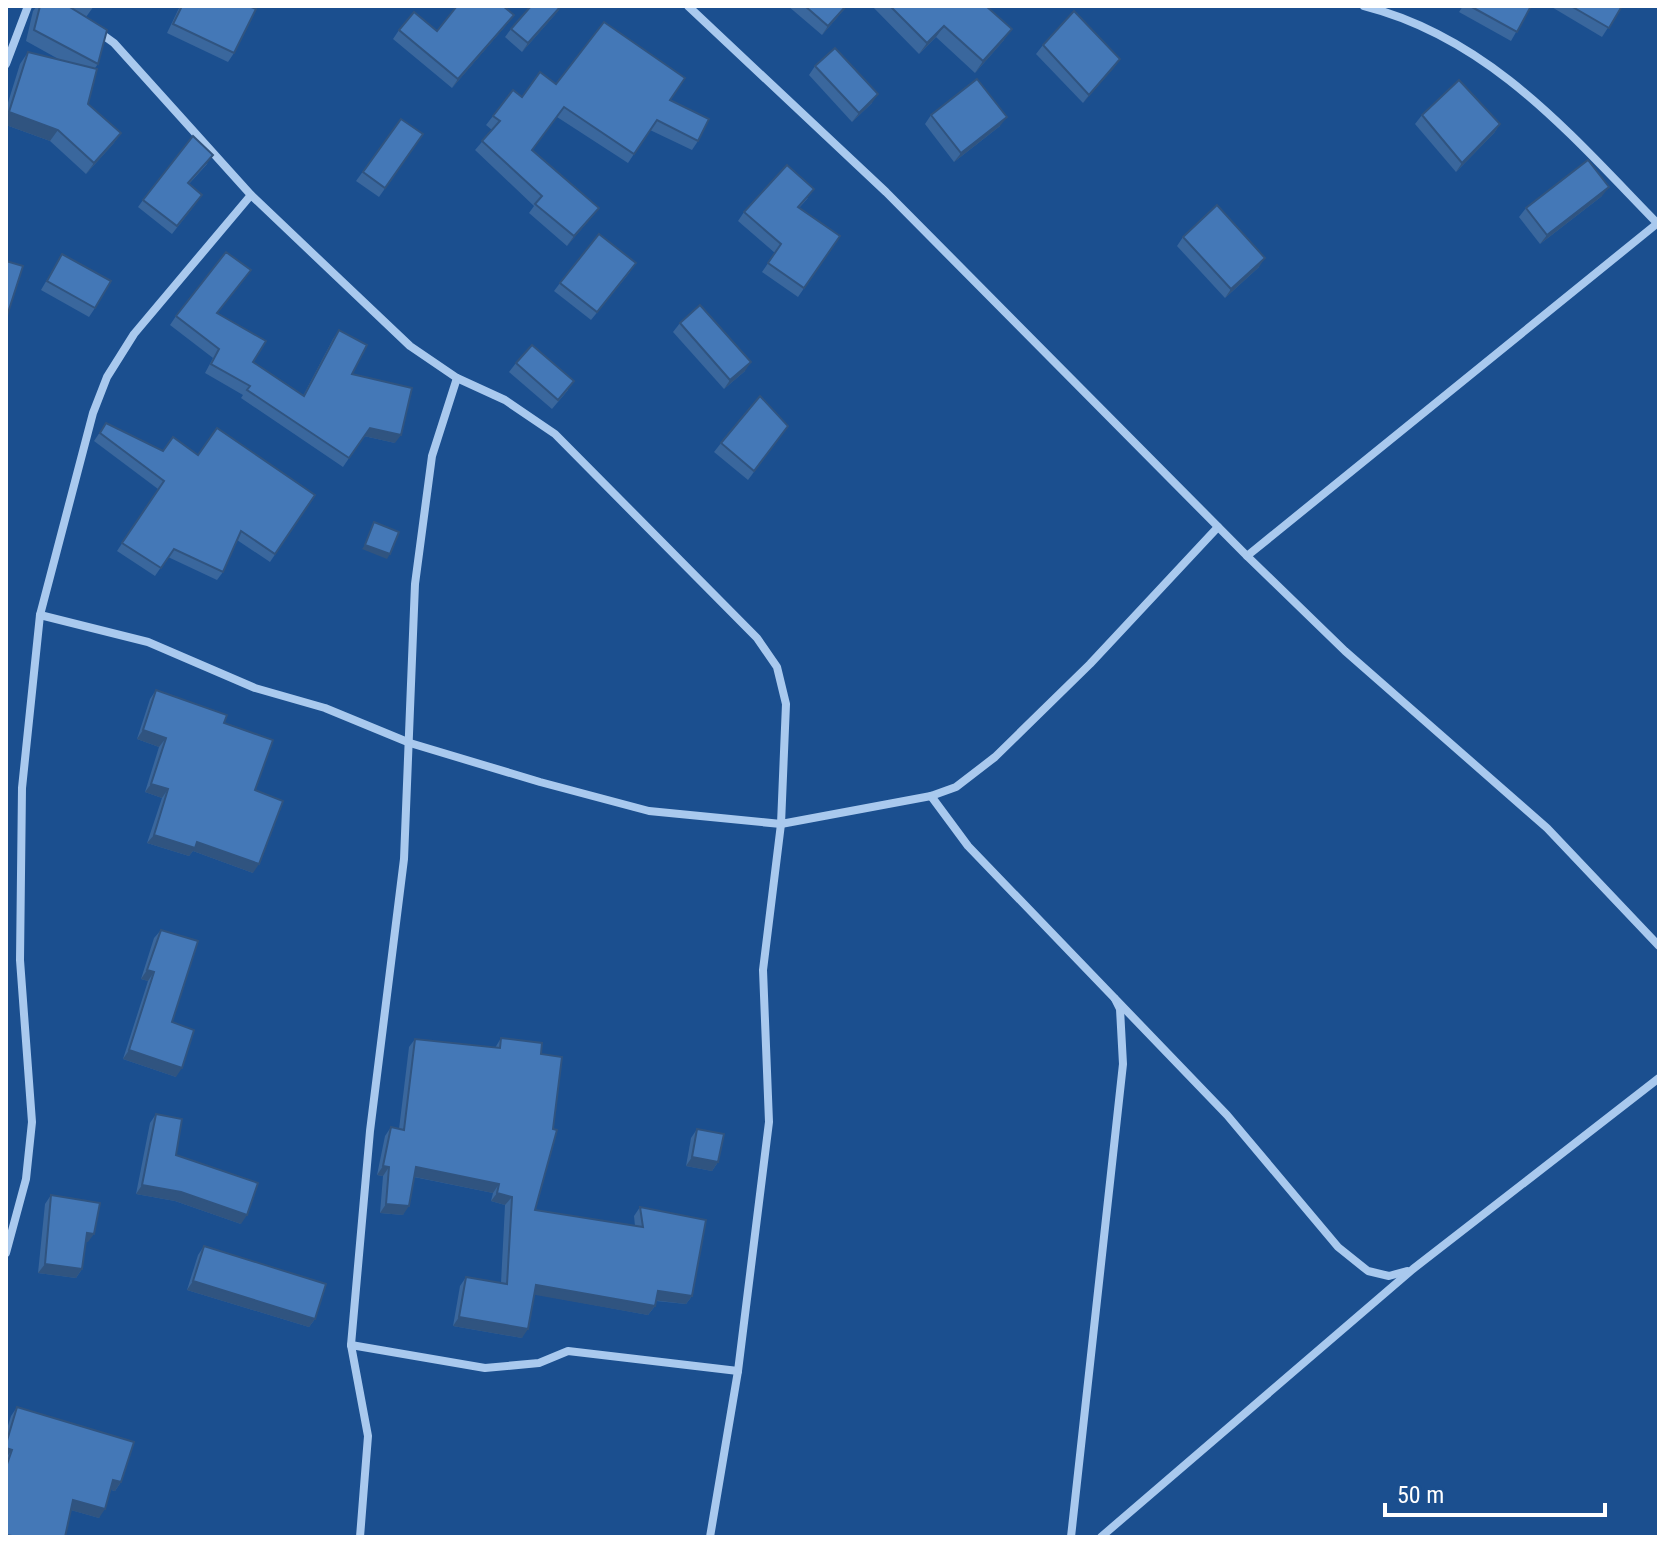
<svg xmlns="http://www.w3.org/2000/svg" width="1665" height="1543" viewBox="0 0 1665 1543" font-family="'Roboto Condensed',sans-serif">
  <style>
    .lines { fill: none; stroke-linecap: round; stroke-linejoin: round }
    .street { stroke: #a9c9ee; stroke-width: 8 }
    .wall { fill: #3a679d }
    .shaded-wall { fill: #305480 }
    .building { fill: #4478b7; stroke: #305480; stroke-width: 2 }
  </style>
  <rect width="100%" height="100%" fill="#1b4f8f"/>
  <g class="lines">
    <g class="street">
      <polyline points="688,6 886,192 1247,556 1345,651 1547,828 1659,946"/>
      <path d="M1364,6C1490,38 1571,135 1657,223"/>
      <polyline points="96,30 114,43 251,195 410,346 457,378 505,400 555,434 757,638 777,667 786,704 781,824 763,970 769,1122 738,1371 710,1537"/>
      <polyline points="6,64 28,6"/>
      <polyline points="1247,556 1659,222"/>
      <polyline points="40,615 148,642 255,688 325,708 410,743 540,782 649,811 781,824 931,796 956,787 995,757 1090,664 1218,527"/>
      <polyline points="931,796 968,846 1227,1115 1338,1247 1368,1271 1389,1276 1407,1271"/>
      <polyline points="6,1253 26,1179 32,1122 20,960 22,788 40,615 93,413 107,377 134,334 251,195"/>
      <polyline points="351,1345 485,1368 539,1363 568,1351 738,1371"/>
      <polyline points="360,1537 368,1436 351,1345 370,1131 404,859 415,584 432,456 457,378"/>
      <polyline points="1071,1537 1123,1064 1120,1009 1115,999"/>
      <polyline points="1101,1537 1413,1269 1659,1078"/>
    </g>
  </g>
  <g class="wall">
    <polygon points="37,6 94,6 86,17 98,64 95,68 88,104 121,133 113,144 86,174 50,141 6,125 6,109 20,64 28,52 62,61 26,41 33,11"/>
    <polygon points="180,6 249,6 234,53 228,62 167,33"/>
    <polygon points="788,6 847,6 822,35"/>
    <polygon points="872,6 986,6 1004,40 975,73 936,37 919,54"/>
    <polygon points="1463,6 1531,6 1511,41 1459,12"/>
    <polygon points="1550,6 1622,6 1602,37"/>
    <polygon points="559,10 522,52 505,37 511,29"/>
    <polygon points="508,23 452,88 393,39 399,30 437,31"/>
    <polygon points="1043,45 1120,59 1083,103 1036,54"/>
    <polygon points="815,66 872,103 852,122 809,75"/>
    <polygon points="556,84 670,100 698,141 692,150 650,130 628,163 557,117 532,150 599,208 567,246 529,213 534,206 475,150 492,130 486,125 513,90 522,97"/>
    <polygon points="931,115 1000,126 954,162 925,124"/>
    <polygon points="1422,115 1500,124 1494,133 1456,172 1415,124"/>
    <polygon points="401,119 423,134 379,197 356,181"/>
    <polygon points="208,163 189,184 197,202 172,234 138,207 143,200"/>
    <polygon points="1602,196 1540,244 1519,217 1526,208"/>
    <polygon points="808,198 799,208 840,236 798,297 762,272 775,253 738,221 744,212"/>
    <polygon points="1183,237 1259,267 1225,298 1177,246"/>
    <polygon points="62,254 95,308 89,317 41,290"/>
    <polygon points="630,272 591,320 554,291 560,283"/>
    <polygon points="218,314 253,362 303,396 333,339 339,330 352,374 395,443 364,436 343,467 241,398 243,395 205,373 213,358 170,325 176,316"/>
    <polygon points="680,323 745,371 724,389 673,332"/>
    <polygon points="516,363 568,390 552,409 509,372"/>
    <polygon points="106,423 163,451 198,455 315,495 270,562 237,540 223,572 217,580 168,557 155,576 117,551 158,489 94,441"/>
    <polygon points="788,426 748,480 714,452 721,443"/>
    <polygon points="156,690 224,723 255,790 253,873 193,851 189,856 147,843 162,798 145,792 159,747 137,739 150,699"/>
    <polygon points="161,930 172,1022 176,1077 123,1059 148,981 141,979 154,938"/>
    <polygon points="501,1038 541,1054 535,1210 635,1226 634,1216 640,1207 692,1296 686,1304 656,1301 655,1306 648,1315 534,1294 522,1338 453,1326 460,1286 466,1277 501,1283 505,1205 491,1201 493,1193 414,1177 403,1215 380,1213 383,1176 377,1175 385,1136 391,1127 399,1129 409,1047 415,1039 495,1048"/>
    <polygon points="156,1114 176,1155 241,1224 175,1201 136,1194 150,1123"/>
    <polygon points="697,1129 718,1162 712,1171 686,1166 691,1138"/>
    <polygon points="51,1195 88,1242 86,1242 82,1269 76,1278 38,1273 45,1204"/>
    <polygon points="204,1246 315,1319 309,1327 187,1290 198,1255"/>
    <polygon points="17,1407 121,1482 115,1491 111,1490 99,1518 71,1510 6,1537 6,1432 11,1416"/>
  </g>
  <g class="shaded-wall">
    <polygon points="561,6 559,10 522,52 528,43"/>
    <polygon points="846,6 847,6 822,35 828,26"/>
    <polygon points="514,15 508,23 452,88 458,79"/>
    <polygon points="944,26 936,37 919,54 927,43"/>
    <polygon points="1012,29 1004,40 975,73 983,61"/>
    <polygon points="1120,59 1114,68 1083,103 1089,95"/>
    <polygon points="878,94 872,103 852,122 859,113"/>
    <polygon points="9,112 58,130 50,141 6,125 6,117"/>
    <polygon points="1007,117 1000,126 954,162 961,153"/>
    <polygon points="1500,124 1494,133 1456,172 1462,163"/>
    <polygon points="121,133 113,144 86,174 94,163"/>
    <polygon points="1609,187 1602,196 1540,244 1547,235"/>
    <polygon points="599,208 592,217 567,246 574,236"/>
    <polygon points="1265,258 1259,267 1225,298 1231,289"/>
    <polygon points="751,362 745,371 724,389 730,380"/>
    <polygon points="370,428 401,435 395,443 364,436"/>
    <polygon points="365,545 390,554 387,559 362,549"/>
    <polygon points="143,730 166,738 159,747 137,739"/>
    <polygon points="151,784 168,789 162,798 145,792"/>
    <polygon points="154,835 197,842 259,864 253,873 193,851 189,856 147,843"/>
    <polygon points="147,970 154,972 148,981 141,979"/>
    <polygon points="129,1050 182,1068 176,1077 123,1059"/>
    <polygon points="692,1157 718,1162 712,1171 686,1166"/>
    <polygon points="383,1166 389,1167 383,1176 377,1175"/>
    <polygon points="416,1167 499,1184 493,1193 410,1176"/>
    <polygon points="142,1185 181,1192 247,1215 241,1224 175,1201 136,1194"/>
    <polygon points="497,1193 512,1197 505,1205 491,1201"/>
    <polygon points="386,1204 409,1206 403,1215 380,1213"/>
    <polygon points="87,1233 94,1234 88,1242 81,1241"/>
    <polygon points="45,1264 82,1269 76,1278 38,1273"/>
    <polygon points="193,1281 315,1319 309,1327 187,1290"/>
    <polygon points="536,1285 655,1306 648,1315 530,1294"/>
    <polygon points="658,1291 692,1296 686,1304 652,1300"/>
    <polygon points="459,1317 528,1329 522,1338 453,1326"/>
    <polygon points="6,1448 12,1450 6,1458"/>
    <polygon points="113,1480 121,1482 115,1491 107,1489"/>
    <polygon points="73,1500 105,1509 99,1518 67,1509"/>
  </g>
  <g class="building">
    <polygon points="40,6 68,6 107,30 98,64 34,30"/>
    <polygon points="182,6 249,6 256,9 234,53 173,24"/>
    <polygon points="457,6 503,6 514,15 458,79 399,30 414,12 437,31"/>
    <polygon points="531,6 561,6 528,43 511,29"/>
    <polygon points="805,6 846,6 828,26"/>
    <polygon points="890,6 986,6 1012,29 983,61 944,26 927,43"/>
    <polygon points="1470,6 1531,6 1517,32"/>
    <polygon points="1571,6 1622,6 1609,28"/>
    <polygon points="1074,11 1120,59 1089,95 1043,45"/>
    <polygon points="604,22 685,78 670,100 709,119 698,141 657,120 634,154 564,107 532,150 599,208 574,236 535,204 542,196 482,141 500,121 493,116 513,90 522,97 540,72 556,84"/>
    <polygon points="835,48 878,94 859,113 815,66"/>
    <polygon points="28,52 97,69 88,104 121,133 94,163 58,130 9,112"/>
    <polygon points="977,79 1007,117 961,153 931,115"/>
    <polygon points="1459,80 1500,124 1462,163 1422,115"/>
    <polygon points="401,119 423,134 385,188 363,172"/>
    <polygon points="193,136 213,155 188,183 202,195 177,226 143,200"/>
    <polygon points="1588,160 1609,187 1547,235 1526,208"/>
    <polygon points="787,165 814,189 798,207 840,236 804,288 768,263 781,244 744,212"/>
    <polygon points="1217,205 1265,258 1231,289 1183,237"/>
    <polygon points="599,234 636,263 597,312 560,283"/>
    <polygon points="226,252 251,270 217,313 266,341 253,362 304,396 339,330 367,345 352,374 412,388 401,435 370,428 349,458 247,390 250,386 211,364 219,349 176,316"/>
    <polygon points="62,254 111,281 95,308 47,281"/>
    <polygon points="6,261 23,266 6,319"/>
    <polygon points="700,305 751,362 730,380 680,323"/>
    <polygon points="532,345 574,381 558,400 516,363"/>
    <polygon points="760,396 788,426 754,471 721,443"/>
    <polygon points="106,423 163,451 173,437 198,455 217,428 315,495 275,554 241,531 223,572 174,549 161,568 122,543 164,481 100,433"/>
    <polygon points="374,522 399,532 390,554 365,545"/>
    <polygon points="156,690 227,715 224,723 273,740 255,790 283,801 259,864 197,842 195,848 154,835 168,789 151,784 166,738 143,730"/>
    <polygon points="161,930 198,941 172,1022 194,1030 182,1068 129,1050 154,972 147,970"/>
    <polygon points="501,1038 542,1043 541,1054 562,1057 553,1129 557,1130 535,1210 643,1227 640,1207 706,1220 692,1296 658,1291 655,1306 536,1285 528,1329 459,1317 466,1277 507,1284 512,1197 497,1193 499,1184 416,1167 409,1206 386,1204 389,1167 383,1166 391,1127 404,1130 415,1039 500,1048"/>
    <polygon points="156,1114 182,1119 176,1155 258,1183 247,1215 181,1192 142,1185"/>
    <polygon points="697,1129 724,1134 718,1162 692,1157"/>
    <polygon points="51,1195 100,1203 94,1234 87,1233 82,1269 45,1264"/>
    <polygon points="204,1246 326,1284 315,1319 193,1281"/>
    <polygon points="17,1407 134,1442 121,1482 113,1480 105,1509 73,1500 65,1537 18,1537 6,1535 6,1467 12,1450 6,1448 6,1444"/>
  </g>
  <rect width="1665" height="1543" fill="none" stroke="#ffffff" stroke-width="16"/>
  <path d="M1385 1503v12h220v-12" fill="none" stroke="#ffffff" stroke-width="4"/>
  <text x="1397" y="1503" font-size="24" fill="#ffffff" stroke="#1b4f8f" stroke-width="6" paint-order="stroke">50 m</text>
</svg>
